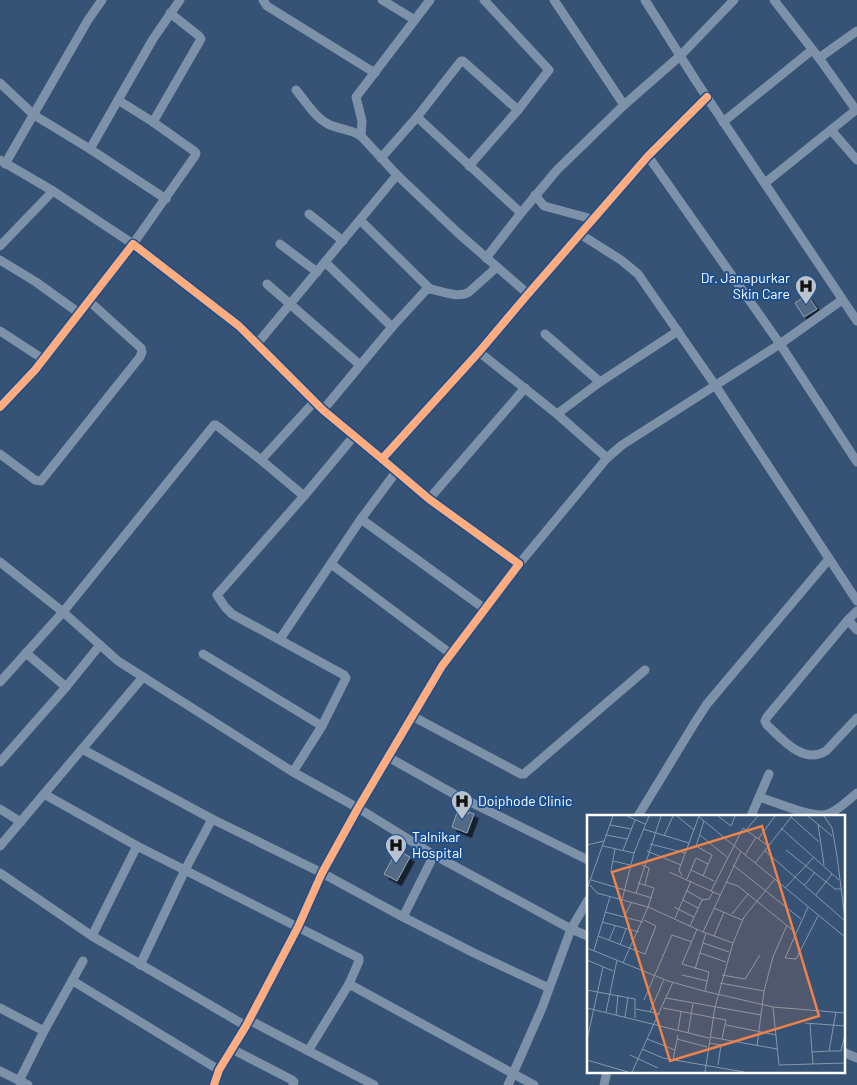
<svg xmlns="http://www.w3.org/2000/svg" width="857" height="1085" viewBox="0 0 857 1085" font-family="Barlow,sans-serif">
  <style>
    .building { fill: #526984; stroke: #92a2b6; filter: url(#shadow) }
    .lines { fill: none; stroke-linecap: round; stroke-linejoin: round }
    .minor { stroke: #7d92a8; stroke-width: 9 }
    .cycleway-casing { stroke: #1b4f8f; stroke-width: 11 }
    .cycleway { stroke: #ffac80; stroke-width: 8 }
    .labels { text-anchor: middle; stroke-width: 4; stroke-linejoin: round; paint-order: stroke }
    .poi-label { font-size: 14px; fill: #fff; stroke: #1b4f8f; text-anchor: start }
    .inset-road { fill: none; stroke: #8697ac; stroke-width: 1 }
    .view { fill: #ee8249; fill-opacity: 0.15; stroke: #ee8249; stroke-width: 2.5 }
    .inset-edge { fill: none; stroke: #fff; stroke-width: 2.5 }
  </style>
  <defs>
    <filter id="shadow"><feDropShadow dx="4.5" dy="4.5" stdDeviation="0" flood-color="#0009"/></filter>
  </defs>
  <rect width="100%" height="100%" fill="#365274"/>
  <g class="building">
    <polygon points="807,295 817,309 804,317 795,303"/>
    <polygon points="458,810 468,814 469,812 474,814 467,833 452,827"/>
    <polygon points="397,850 410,857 397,881 384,874"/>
  </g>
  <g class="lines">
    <g class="minor">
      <polyline points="263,0 267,6 375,73"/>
      <polyline points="382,0 415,20"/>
      <polyline points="554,0 624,105"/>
      <polyline points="645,0 696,81 857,321"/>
      <polyline points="774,0 819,58 856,110"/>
      <polyline points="819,58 857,31"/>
      <polyline points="0,83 34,115 90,149 166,199"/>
      <path d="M296,90C306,102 316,119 330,125C340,129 352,130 361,136L397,175L458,233L528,294"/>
      <polyline points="417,117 521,213"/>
      <polyline points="153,122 201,39 199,36 170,13"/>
      <polyline points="723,122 812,50"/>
      <polyline points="831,130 857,160"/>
      <polyline points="361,136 362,121 356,97 430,0"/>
      <polyline points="90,149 153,39 180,0"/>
      <polyline points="648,156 780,344 857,462"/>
      <polyline points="381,158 417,117 461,61 463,61 518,110"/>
      <polyline points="0,160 53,191 133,244 195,156 196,153 194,151 153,122 118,100"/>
      <polyline points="5,164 88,20 102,0"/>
      <polyline points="469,166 518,110 549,70 484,0"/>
      <polyline points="765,183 857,109"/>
      <polyline points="535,195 544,206 592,219"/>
      <polyline points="309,214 343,241"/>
      <polyline points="360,220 430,289"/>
      <polyline points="580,234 621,260 638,274 715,385 857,601"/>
      <polyline points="280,244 317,272"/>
      <polyline points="0,246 53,191"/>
      <polyline points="486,258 521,213 557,170 624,105 680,56 734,0"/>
      <polyline points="0,260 36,282 79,313"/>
      <polyline points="325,262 392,327"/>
      <polyline points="267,284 360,365"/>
      <polyline points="0,331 43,359"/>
      <polyline points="545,334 600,382"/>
      <polyline points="257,344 397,175"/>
      <polyline points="479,352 557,414 607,458"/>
      <polyline points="0,407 35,370 133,244 239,326 323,410 382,459 479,352 528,294 648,156 707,97"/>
      <path d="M323,410L392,327L426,290L430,289C442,291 458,299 469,292L497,267"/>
      <polyline points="557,414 600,382 678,331"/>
      <polyline points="0,454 35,480 41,481 140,357 142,352 141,348 89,301"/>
      <polyline points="261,460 314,402"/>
      <polyline points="429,499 525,388"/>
      <polyline points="361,519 485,609"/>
      <polyline points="0,562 63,612 118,661 293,772 358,808 434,855 571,929 588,936"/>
      <polyline points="331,564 451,654"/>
      <polyline points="519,564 607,458 622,445 780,344 842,300"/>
      <path d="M857,611L848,620L767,717L765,721L767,725C782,739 803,765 826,751L857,718"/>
      <polyline points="848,620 857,630"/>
      <polyline points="280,639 361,519 396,472"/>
      <polyline points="26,653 66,687"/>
      <polyline points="203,654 322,726"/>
      <polyline points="0,682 63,612 214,425 216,425 261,460 304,496"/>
      <polyline points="412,716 521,774 524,774 645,670"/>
      <polyline points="82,749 212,819 322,873 403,917 476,954 549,988"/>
      <polyline points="388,757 454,794 588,860"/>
      <polyline points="0,762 66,687 100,645"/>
      <polyline points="293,772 322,726 346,678 344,675 232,614 225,607 217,595 304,496 354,436"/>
      <polyline points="44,794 137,846 359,958 359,961 349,984 308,1051"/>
      <path d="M759,797C776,802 813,819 828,814C839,810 848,800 857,793"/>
      <polyline points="0,809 21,822"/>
      <polyline points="638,816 694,724 707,704 829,559"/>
      <polyline points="751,816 769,774"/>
      <polyline points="0,846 143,677"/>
      <polyline points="0,873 92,936 246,1026"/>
      <polyline points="403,917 434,855"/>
      <polyline points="92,936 137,846"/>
      <polyline points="140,965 185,870 212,819"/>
      <polyline points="73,981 219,1070"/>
      <polyline points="349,984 534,1085"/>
      <polyline points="0,1008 44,1031"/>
      <polyline points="249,1020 374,1085"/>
      <polyline points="232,1049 292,1080 294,1082 293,1085"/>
      <polyline points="843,1052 857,1058"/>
      <polyline points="0,1071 28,1085"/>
      <polyline points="19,1081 44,1031 83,961"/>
      <polyline points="214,1085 219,1070 246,1026 298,927 322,873 358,808 442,666 519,564 429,499 382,459"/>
      <polyline points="508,1085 542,1008 571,929 588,900"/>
      <polyline points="604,1085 607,1071"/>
    </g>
    <g class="cycleway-casing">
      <g id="cycleway">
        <polyline points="0,407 35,370 133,244 239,326 323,410 382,459 479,352 528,294 648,156 707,97"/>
        <polyline points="214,1085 219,1070 246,1026 298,927 322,873 358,808 442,666 519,564 429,499 382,459"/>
      </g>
    </g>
    <use href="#cycleway" class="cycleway"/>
  </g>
  <defs>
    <g id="hospital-pin" transform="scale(1.125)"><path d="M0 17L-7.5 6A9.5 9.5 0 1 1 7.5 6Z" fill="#b9c2ce" stroke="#1b4f8f"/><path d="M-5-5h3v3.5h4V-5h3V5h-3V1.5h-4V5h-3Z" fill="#111"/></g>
  </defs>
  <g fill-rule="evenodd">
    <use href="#hospital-pin" x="806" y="286"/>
    <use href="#hospital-pin" x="462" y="801"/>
    <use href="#hospital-pin" x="396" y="845"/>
  </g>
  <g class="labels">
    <g class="poi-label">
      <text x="790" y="283" text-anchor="end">Dr. Janapurkar<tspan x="790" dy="16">Skin Care</tspan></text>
      <text x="478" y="806">Doiphode Clinic</text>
      <text x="412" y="842">Talnikar<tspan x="412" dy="16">Hospital</tspan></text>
    </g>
  </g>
  <g transform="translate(587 815)">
    <rect width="258" height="258" fill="#365274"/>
    <path class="inset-road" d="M40,1L58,9M90,1L107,15M111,1L258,122M131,1L144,11L148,1M221,1L245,21M237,1L245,13L250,41L258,104M204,2L232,27M231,9L237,50M23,10L44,14M194,13L252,65M56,14L102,28M159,15L180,30M19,20L40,24M113,20L140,42M77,21L86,1M171,24L188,1M63,29L99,38M0,30L17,26M16,31L47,38M36,35L48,5M177,35L258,106M199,35L248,74H254M60,36L94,50M158,40L169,22M26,46L43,50M168,48L205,1M55,50L62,53L58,70M146,50L214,104M104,55L127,66M24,56L28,34M82,57L133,80M95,61L92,55L112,1M116,61L125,40L109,31L117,6M100,64L109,43L121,49M4,65L65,83M139,67L151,71L208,117M3,70L10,78L61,92L67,73L51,68M217,71L228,57M198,73L227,42M0,74L26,1M100,76L116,85M124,76L156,13L159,15L171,1M49,78L74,1M229,80L245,59M35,85L47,38L62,1M96,85L111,93M87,92L107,102M221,92L198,143L209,144L231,101M127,93L155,105M18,97L56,107M145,99L161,79M37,102L44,88M88,103L104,66M15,107L52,117M103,111L115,85L122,84L126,77M110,114L95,149L122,157L118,176M116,117L146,128L128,192L118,257M11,121L58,139L69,111L57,105M127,121L137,97M22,125L28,111M116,128L142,137M146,128L157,102L188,64M33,130L39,114M0,133L81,166L117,176L186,192L258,198M7,135L23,82M113,138L139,147M0,145L26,156M36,148L61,92L116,117L154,36M108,154L119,118M95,160L120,166M135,160L158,164L173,140M133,168L177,176M0,175L48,184V203M79,183L174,200M57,185L85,120L105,127M186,192L192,250L258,248M0,193L122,223M76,193L139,205L135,224M49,194L73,199M19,197L30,145M63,197L77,164M29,200L31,180M38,202L41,182M218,208L258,211M223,208L225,237M139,210L189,220M91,215L94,197M101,218L106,189M123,222L190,234M60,224L88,235M90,224L120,232M0,225L16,152M122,228L134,230L131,250M170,231L177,176L186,142L200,110M55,234L76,243L157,257M242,236H254L258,219M43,240L71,253M0,245L41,257M86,245L91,220M226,249L225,237L242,236L249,197M45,257L86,167"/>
    <path class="view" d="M175,11L232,201L83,246L25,57Z"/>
    <rect width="258" height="258" class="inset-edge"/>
  </g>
</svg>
